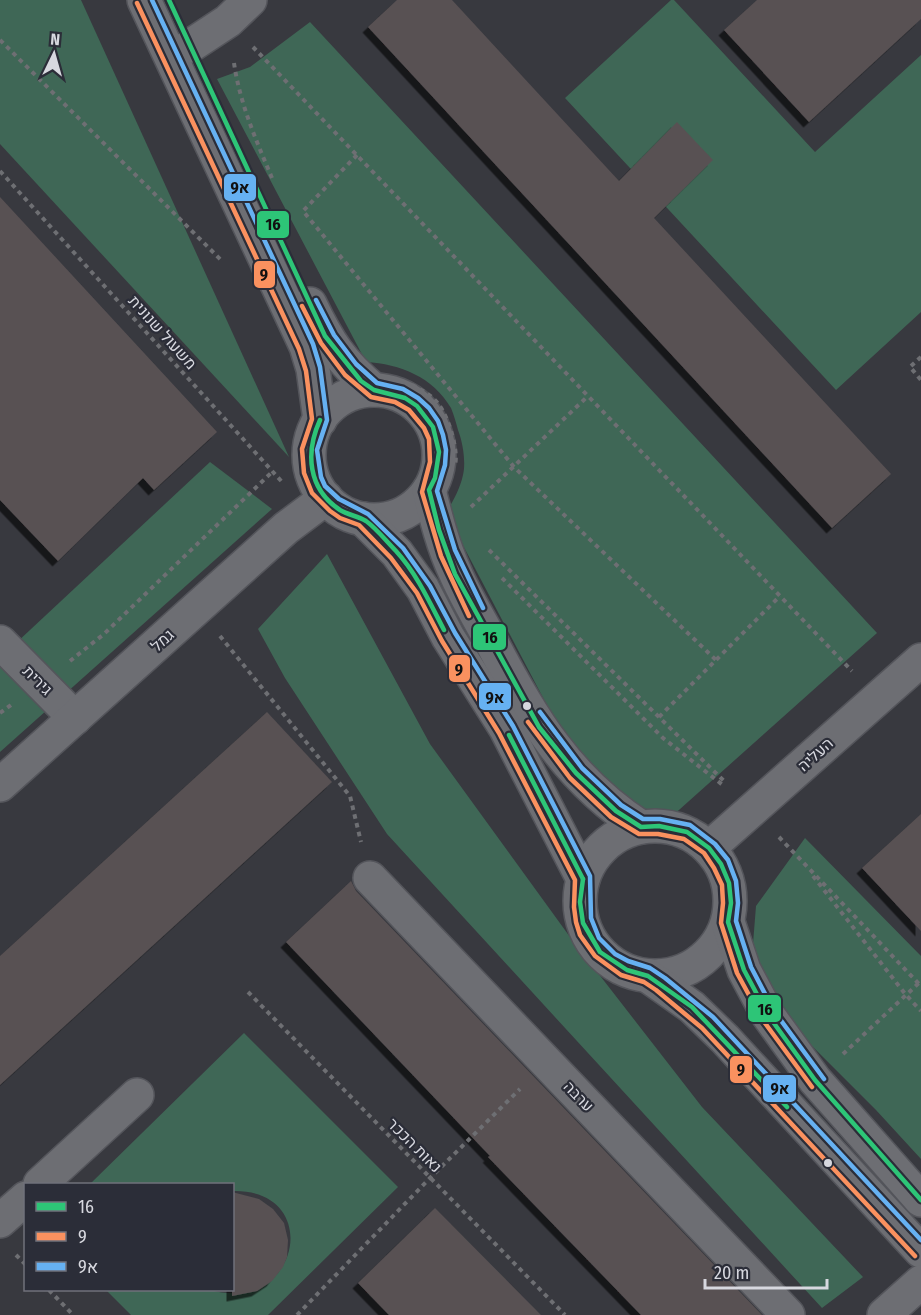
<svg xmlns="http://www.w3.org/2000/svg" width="921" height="1315" viewBox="0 0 921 1315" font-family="'Fira Sans Condensed',Heebo,sans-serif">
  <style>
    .green { fill: #3f6756 }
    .building { fill: #585153; filter: url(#shadow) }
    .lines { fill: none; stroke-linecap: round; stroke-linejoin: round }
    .minor-casing { stroke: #54555b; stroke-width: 36 }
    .path { stroke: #6e6f73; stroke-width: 4; stroke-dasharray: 4.5 4.5; stroke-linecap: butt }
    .minor { stroke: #6d6e73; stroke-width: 33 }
    .bus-1-casing { stroke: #2b2d38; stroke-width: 9 }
    .bus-2-casing { stroke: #2b2d38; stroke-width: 9 }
    .bus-3-casing { stroke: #2b2d38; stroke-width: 9 }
    .bus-1 { stroke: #2dc577; stroke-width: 4.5 }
    .bus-2 { stroke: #fa915f; stroke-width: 4.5 }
    .bus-3 { stroke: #66b1f2; stroke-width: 4.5 }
    .bus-dot { fill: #d7d8df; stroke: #2b2d38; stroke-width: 2 }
    .labels { text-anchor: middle; stroke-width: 4.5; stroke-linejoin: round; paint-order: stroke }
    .street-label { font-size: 16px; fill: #d7d8df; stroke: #2b2d38 }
    .line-badge { stroke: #2b2d38; stroke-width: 2 }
    .pale-badge-label { font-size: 16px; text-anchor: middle; font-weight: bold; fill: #111 }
  </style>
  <defs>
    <filter id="shadow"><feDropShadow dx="-5.5" dy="5.5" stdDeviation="0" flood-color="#0009"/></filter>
  </defs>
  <rect width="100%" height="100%" fill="#38393f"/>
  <g class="green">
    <polygon points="0,0 81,0 289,457 0,144"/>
    <polygon points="671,0 674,0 815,152 921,55 921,312 836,390 565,98"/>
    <path d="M310,22L877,633L670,818L636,815L572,753L446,513C453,501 460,489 463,475C466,462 463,443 458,430C456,423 454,415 451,408C433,377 400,364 366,362L217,79L250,67Z"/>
    <polygon points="210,462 272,509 0,752 0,658"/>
    <polygon points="327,554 430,744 570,937 702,1107 863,1277 822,1308 387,834 285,678 258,629"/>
    <polygon points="805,838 921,956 921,1159 876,1110 784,1018 752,956 756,906"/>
    <path d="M244,1033L398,1187L268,1315H131L106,1290H210C300,1315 324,1189 233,1191L232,1184H90Z"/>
  </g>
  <g class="building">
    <polygon points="397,0 452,0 619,181 677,122 713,160 654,218 891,474 832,528 368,27"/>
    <polygon points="757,0 921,0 921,19 809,122 724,30"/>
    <polygon points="0,197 217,432 154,490 143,478 58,561 0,500"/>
    <polygon points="267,712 332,782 0,1085 0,956"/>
    <polygon points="921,814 921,931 862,868"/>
    <polygon points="351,881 356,891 762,1315 641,1315 488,1157 490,1156 286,942"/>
    <polygon points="232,1192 259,1199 273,1209 284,1223 288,1240 287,1257 283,1267 272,1281 257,1291 232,1296"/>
    <polygon points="435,1208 541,1315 389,1315 358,1283"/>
  </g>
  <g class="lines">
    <g class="minor-casing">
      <g id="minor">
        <polyline points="144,0 306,346 313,369 320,420"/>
        <polyline points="190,46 228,21 250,0"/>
        <path d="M310,304C328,342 341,362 374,390"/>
        <circle cx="374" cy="455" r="65"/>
        <path d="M429,490C436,518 443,546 455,572C465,596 479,618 491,641C530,716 568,780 641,827"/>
        <polyline points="363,519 397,553 423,589 448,637 506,729 583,879"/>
        <polyline points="0,642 75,718"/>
        <polyline points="0,785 286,528 326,498"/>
        <circle cx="655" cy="901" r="75"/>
        <polyline points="709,848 921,660"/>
        <polyline points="370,878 788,1315"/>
        <polyline points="728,922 744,970 768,1015 815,1080 921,1200"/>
        <polyline points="648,976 692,1007 725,1039 921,1251"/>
        <polyline points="40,1184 137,1095"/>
        <polyline points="0,1221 26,1198"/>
        <polyline points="884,1315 921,1282"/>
      </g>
    </g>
    <g class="path">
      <polyline points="0,40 223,262"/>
      <polyline points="253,47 852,671"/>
      <path d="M234,63C240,104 256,140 272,178"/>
      <polyline points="357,155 303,211 514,467 716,660"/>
      <polyline points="0,171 283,483"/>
      <polyline points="921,357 910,367 921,380"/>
      <path d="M412,385C422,390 433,396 439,405C448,416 459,451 455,465"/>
      <polyline points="471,507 588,396"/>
      <polyline points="489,550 725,782"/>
      <polyline points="502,578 663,738 724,786"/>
      <polyline points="220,636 350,796 361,842"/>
      <polyline points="70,661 104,634 273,471"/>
      <polyline points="0,713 11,705"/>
      <polyline points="659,717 780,596"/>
      <polyline points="779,837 921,986"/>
      <polyline points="813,876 906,995 921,1011"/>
      <polyline points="248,992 565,1315"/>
      <polyline points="843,1054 921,981"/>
      <polyline points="16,1255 26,1265"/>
      <polyline points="49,1290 73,1315"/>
      <polyline points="297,1315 430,1178 520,1089"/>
    </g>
    <use href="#minor" class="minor"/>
    <g class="bus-1-casing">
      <g id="bus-1">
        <polyline points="169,0 325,336 361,381 374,390 405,398 417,406 433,427 439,452 435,478 429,490 439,530 455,574 539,727 576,773 616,811 641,827 659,826 687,832 709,848 721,864 729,883 731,903 728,922 744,970 768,1015 815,1080 921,1200"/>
        <path d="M320,420C305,453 308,489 340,510C348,515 358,516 366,521C377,529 386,541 396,551C417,574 430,603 444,630"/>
        <polyline points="509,735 583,879"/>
        <polyline points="583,879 580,902 583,923 600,952 627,970 648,976 692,1007 787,1107"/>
      </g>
    </g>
    <g class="bus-2-casing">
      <g id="bus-2">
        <polyline points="137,3 299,349 306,371 312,419 302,449 304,473 312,493 330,511 340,518 359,525 391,558 417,593 442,641 499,733 575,880 574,907 576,922 580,935 595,956 621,975 644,982 656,990 702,1028 915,1256"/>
        <polyline points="302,306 321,343 345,375 371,397 395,402 409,410 424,428 429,439 430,462 422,492 441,556 469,616"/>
        <polyline points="528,722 570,778 611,817 639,834 658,834 684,839 704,853 714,868 722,885 723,903 721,923 737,973 762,1019 812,1087"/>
      </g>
    </g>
    <g class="bus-3-casing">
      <g id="bus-3">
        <polyline points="152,0 313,344 320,367 327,420 317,450 321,477 325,486 339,499 368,514 403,548 430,586 455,633 513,726 590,876 591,918 599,938 615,954 628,961 650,968 665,978 713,1017 921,1240"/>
        <polyline points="316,300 334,335 356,364 377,383 403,389 418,398 429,408 438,421 443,435 446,450 445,465 437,491 455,550 483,608"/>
        <polyline points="540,712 582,768 621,805 643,819 660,819 690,825 715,844 728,860 736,881 738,903 736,921 751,967 774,1011 824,1079"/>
      </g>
    </g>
    <use href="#bus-1" class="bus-1"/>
    <use href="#bus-2" class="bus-2"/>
    <use href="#bus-3" class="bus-3"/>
  </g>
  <g class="bus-dot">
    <circle cx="527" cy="706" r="5"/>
    <circle cx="828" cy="1163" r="5"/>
  </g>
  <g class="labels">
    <g class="street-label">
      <text transform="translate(163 332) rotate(48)" y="6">משעול שנונית</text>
      <text transform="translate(162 640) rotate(-42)" y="6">גמל</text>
      <text transform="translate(38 680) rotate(45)" y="6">גירית</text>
      <text transform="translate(815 754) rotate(-42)" y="6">העליה</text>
      <text transform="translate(579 1096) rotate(46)" y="6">ערבה</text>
      <text transform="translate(415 1145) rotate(45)" y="6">נאות הככר</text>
    </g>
  </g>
  <g class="line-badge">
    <rect x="223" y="173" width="34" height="29" rx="6" fill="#66b1f2"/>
    <rect x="256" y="210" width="34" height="29" rx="6" fill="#2dc577"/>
    <rect x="253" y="260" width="23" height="29" rx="6" fill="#fa915f"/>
    <rect x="472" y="623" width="35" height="28" rx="6" fill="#2dc577"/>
    <rect x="448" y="654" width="23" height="29" rx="6" fill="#fa915f"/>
    <rect x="478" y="682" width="34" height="29" rx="6" fill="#66b1f2"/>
    <rect x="747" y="994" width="35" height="29" rx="6" fill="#2dc577"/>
    <rect x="729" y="1055" width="24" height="29" rx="6" fill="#fa915f"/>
    <rect x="762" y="1074" width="35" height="29" rx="6" fill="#66b1f2"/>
  </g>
  <g class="pale-badge-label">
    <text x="240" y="193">9א</text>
    <text x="273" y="230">16</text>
    <text x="264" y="280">9</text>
    <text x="490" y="643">16</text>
    <text x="459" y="675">9</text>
    <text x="495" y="703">9א</text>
    <text x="765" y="1015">16</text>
    <text x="741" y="1075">9</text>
    <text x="780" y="1094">9א</text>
  </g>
  <rect x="24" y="1183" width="210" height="108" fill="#2b2d38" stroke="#70717b" stroke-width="1.5"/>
  <rect x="36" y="1202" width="30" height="9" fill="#2dc577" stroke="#70717b" stroke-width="1.5"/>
  <text x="78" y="1213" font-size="18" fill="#d7d8df">16</text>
  <rect x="36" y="1232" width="30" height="9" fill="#fa915f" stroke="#70717b" stroke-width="1.5"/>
  <text x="78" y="1243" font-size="18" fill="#d7d8df">9</text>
  <rect x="36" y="1262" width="30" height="9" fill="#66b1f2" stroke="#70717b" stroke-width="1.5"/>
  <text x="78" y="1273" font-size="18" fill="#d7d8df">9א</text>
  <g transform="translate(54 54) rotate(5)" stroke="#2b2d38" stroke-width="4.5" paint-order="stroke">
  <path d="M0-4.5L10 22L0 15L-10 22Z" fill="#d7d8df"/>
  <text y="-9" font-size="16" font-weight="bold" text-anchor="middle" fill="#d7d8df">N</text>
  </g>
  <path d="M705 1279v9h122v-9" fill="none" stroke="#d7d8df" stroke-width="3"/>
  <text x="714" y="1279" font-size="18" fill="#d7d8df" stroke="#2b2d38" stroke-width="4.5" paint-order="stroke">20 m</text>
</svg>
